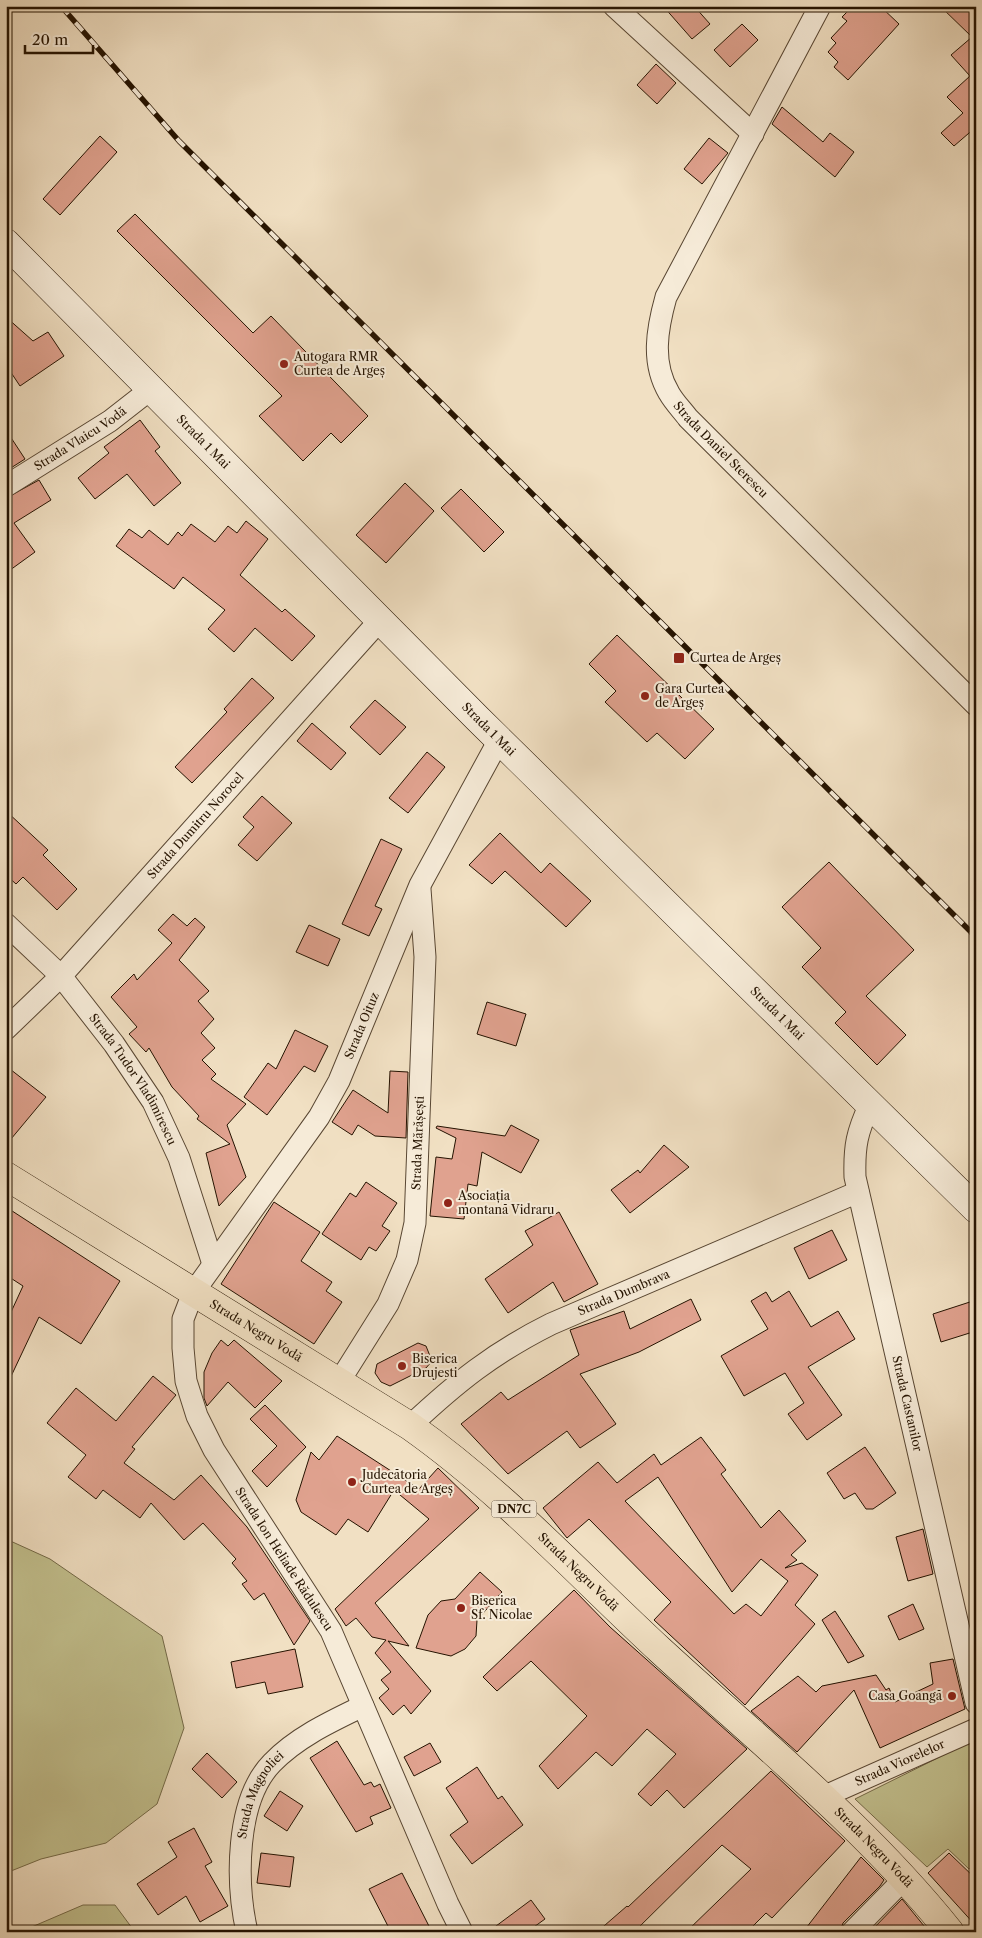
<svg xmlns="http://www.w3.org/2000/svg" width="982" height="1938" viewBox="0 0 982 1938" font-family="'Libre Caslon Text',serif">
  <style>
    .green { fill: #c2c08e; stroke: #746a48 }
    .building { fill: #e0a28f; stroke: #251301; fill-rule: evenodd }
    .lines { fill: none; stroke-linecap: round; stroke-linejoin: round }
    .street-casing { stroke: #584632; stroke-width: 23 }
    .secondary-casing { stroke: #251301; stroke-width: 29 }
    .primary-casing { stroke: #251301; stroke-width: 29 }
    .street { stroke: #f6ebd8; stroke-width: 21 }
    .secondary { stroke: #f6ebd8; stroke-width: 28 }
    .primary { stroke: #f1e0c3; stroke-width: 28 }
    .rail-casing { stroke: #251301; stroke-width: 5.5 }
    .rail { stroke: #f6ebd8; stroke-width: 4; stroke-dasharray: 11; stroke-linecap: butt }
    .poi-dot { fill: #8f2418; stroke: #f6ebd8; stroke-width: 2 }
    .labels { text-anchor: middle; stroke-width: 4; stroke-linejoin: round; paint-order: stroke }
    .shield { fill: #f6ebd8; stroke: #645442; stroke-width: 1 }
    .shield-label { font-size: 11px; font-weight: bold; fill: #251301 }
    .poi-label { font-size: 12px; fill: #251301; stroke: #f6ebd8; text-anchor: start }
    .street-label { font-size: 12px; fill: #251301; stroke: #f6ebd8 }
  </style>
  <rect width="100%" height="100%" fill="#f1e0c3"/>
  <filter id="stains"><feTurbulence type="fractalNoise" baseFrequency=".004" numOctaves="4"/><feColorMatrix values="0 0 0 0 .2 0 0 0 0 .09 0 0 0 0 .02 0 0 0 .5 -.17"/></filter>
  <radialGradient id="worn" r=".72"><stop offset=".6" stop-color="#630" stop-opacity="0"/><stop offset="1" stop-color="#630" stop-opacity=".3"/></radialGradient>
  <g class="green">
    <polygon points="6,1539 50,1559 162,1636 184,1728 157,1804 106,1843 41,1859 6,1873"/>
    <polygon points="976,1739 976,1862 969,1869 948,1849 927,1867 855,1799"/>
    <polygon points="83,1905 115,1905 135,1932 20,1932"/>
  </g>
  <g class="building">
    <polygon points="663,6 694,6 710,24 692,39"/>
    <polygon points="853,6 880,6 899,24 848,80 834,67 838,62 828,52 836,43 831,38 847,21 842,17"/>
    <polygon points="940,6 976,6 976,127 954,146 941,133 963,113 947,97 970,76 951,55 972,37"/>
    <polygon points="742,24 758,40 730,67 714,50"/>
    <polygon points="656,64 676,83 657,104 637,85"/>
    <polygon points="782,107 823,142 830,133 854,152 835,177 772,124"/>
    <polygon points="100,136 117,152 60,215 43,199"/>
    <polygon points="709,138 728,153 702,184 684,169"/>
    <polygon points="135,214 253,333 271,316 368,416 341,443 331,433 303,461 259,416 282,396 117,231"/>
    <polygon points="6,317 33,341 48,332 64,356 20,386 6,365"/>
    <polygon points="140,420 160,447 155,451 181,483 154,506 127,474 95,499 78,478 109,453 104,447"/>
    <polygon points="6,430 25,459 6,471"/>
    <polygon points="39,480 51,500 14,523 35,552 6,573 6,498"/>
    <polygon points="405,483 434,511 386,563 356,535"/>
    <polygon points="461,489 504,532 484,552 441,508"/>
    <polygon points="246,521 268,539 240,575 282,612 285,609 315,636 292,661 255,628 234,652 208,629 225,610 183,577 174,589 116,546 129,529 142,538 149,530 168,545 178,532 182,536 191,524 215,542 228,526 237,533"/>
    <polygon points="617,635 714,729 685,759 657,733 647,742 605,702 616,691 589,664"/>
    <polygon points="252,678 274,698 192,783 175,767 227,712 224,709"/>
    <polygon points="375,700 406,727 380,755 350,727"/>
    <polygon points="312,723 346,753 331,770 297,741"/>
    <polygon points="427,752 445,767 408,813 389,798"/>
    <polygon points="262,796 292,823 257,861 238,845 254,827 243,817"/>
    <polygon points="6,811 48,850 43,855 77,889 57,910 23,877 16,884 6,875"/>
    <polygon points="500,833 541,873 550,863 591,901 566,927 505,871 492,884 469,865"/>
    <polygon points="381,839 402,849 375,906 382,909 369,936 342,924"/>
    <polygon points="829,862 914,950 866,996 906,1035 877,1065 835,1023 846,1012 802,967 821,948 782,907"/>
    <polygon points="173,914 187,926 195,918 205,927 179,960 209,991 198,1001 214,1019 201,1033 215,1048 202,1060 216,1074 211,1079 246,1104 227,1125 246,1177 219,1206 206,1153 230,1144 197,1119 199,1116 172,1087 149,1048 146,1052 129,1034 137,1027 111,997 134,974 137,980 172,943 158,930"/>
    <polygon points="309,925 340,939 328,966 296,952"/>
    <polygon points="487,1002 526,1014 516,1046 477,1034"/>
    <polygon points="295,1030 328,1046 315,1072 304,1066 267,1115 244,1097 268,1063 276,1069"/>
    <polygon points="6,1066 46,1097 6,1145"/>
    <polygon points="390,1071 408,1072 406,1138 375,1136 358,1125 352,1135 332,1122 353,1090 388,1113"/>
    <polygon points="511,1125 539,1140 521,1173 482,1152 477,1186 468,1184 464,1219 430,1216 436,1157 452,1159 456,1138 436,1128 437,1126 505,1136"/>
    <polygon points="664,1145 689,1167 630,1213 611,1190 638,1170 640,1173"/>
    <polygon points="366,1182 397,1203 382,1226 390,1231 376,1251 369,1247 361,1260 322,1234 350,1193 356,1197"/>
    <polygon points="274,1202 320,1232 301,1261 332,1282 326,1291 342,1302 314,1344 221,1284"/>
    <polygon points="6,1207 120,1281 81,1344 39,1317 6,1387 6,1323 23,1286 6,1275"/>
    <polygon points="559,1212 598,1284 564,1302 553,1282 508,1313 485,1279 533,1245 525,1231"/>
    <polygon points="832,1230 847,1260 809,1279 794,1248"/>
    <polygon points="789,1291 811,1327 838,1311 855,1339 808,1367 842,1415 807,1440 788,1414 804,1403 785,1373 744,1396 721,1356 768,1329 751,1301 766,1292 772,1302"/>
    <polygon points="691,1299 701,1320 639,1352 580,1374 616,1424 580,1448 567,1431 508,1474 461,1424 501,1392 508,1400 579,1355 570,1330 624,1311 630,1329"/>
    <polygon points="976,1300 976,1331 941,1342 933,1314"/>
    <polygon points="221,1340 228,1346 234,1340 282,1381 255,1408 228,1382 207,1406 204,1398 204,1372 212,1353"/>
    <polygon points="418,1343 426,1346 432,1361 426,1368 390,1386 381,1382 375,1373 377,1364"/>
    <polygon points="153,1376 176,1395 132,1447 135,1449 124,1463 174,1500 201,1475 247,1527 310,1621 294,1645 264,1593 254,1600 242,1584 247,1581 232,1563 236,1559 203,1523 184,1540 151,1503 140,1518 103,1490 96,1499 68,1477 86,1455 47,1423 76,1388 116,1421"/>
    <polygon points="265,1405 306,1447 267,1487 252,1471 277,1446 250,1419"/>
    <polygon points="337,1436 419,1489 438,1468 479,1508 375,1603 409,1646 388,1641 431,1691 411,1714 404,1705 393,1715 379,1698 389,1689 381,1680 391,1672 375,1653 386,1640 372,1637 356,1618 346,1626 335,1609 429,1519 394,1490 368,1532 348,1519 336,1535 301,1512 296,1500 311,1452 319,1460"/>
    <path d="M701,1437L726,1470L721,1474L761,1528L779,1510L806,1541L791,1555L797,1560L785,1568L802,1563L818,1575L795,1605L815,1624L745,1705L654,1620L671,1602L589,1519L567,1538L543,1508L598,1462L617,1483L654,1454L661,1465ZM658,1477L732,1592L761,1559L788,1581L761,1616L746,1604L734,1614L625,1501Z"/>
    <polygon points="865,1447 896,1493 873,1509 866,1509 855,1493 844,1499 827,1473"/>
    <polygon points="923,1529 933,1574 908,1581 896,1537"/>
    <polygon points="480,1572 502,1592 477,1620 476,1636 465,1649 451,1656 416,1648 428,1615 441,1601 455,1599"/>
    <polygon points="574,1590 610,1627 747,1749 684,1808 667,1790 651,1806 638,1794 676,1754 647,1729 612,1766 596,1752 558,1789 539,1766 587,1716 531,1661 497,1691 483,1677"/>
    <polygon points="913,1604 924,1629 899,1640 888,1616"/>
    <polygon points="835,1611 864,1656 848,1663 822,1620"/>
    <polygon points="295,1649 303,1687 268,1694 265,1682 236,1688 231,1662"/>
    <polygon points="953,1659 965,1709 880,1748 854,1690 797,1752 751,1711 798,1676 816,1692 822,1686 876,1675 886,1690 889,1688 895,1702 933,1684 930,1663"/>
    <polygon points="337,1741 364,1785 371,1782 374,1787 380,1784 391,1808 370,1817 373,1824 356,1832 310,1758"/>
    <polygon points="430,1743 441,1762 414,1776 404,1757"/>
    <polygon points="207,1753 237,1782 222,1798 192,1769"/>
    <polygon points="477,1767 498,1799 502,1796 523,1825 472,1864 450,1835 468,1822 446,1788"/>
    <polygon points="771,1771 845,1841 772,1918 766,1913 747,1932 686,1932 751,1869 722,1845 634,1932 597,1932 627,1906 628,1907"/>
    <polygon points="280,1791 303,1806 287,1831 264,1816"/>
    <polygon points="194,1828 212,1862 205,1866 228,1906 200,1922 186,1896 158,1915 137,1884 177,1857 168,1842"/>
    <polygon points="261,1853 294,1857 290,1887 257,1883"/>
    <polygon points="949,1853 976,1879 976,1926 928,1873"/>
    <polygon points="861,1857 884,1880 880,1886 843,1923 840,1932 803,1932"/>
    <polygon points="402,1873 432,1932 391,1932 369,1889"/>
    <polygon points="902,1899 929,1932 870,1932"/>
    <polygon points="531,1900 545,1919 527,1932 488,1932"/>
  </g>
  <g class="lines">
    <g class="street-casing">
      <g id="street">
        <polyline points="614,6 753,134"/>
        <path id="s1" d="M820,6L666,297C657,329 651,363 669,393C674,402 682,410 688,418L976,705"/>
        <path id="s2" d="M6,486L110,421L151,389"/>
        <path id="s3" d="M6,924L61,976L114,1044L153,1102L179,1158L213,1264"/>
        <path id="s4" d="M6,1029L61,976L380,620"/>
        <path id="s5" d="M870,1104C857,1132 854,1146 855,1177L976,1703"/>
        <path id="s6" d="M339,1382L388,1304L407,1260L415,1223L425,957L420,889"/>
        <path id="s7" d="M410,1426C457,1382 493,1353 551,1324L858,1192"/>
        <path id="s8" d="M823,1797L976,1729"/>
        <path id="s9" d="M247,1932C236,1883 235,1801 272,1763C297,1737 332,1721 363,1706"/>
        <path id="s10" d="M462,1932L448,1904L331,1631L214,1450L197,1416L186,1381L183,1348V1319L193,1293L319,1117L339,1081L420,885L499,740"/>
        <polyline points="852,1932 905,1878"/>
      </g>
    </g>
    <g class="secondary-casing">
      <g id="secondary">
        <path id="s11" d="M6,243L478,719L976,1209"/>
      </g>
    </g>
    <g class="primary-casing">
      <g id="primary">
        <path id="s12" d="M6,1176L410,1426C502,1491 578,1574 660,1650C759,1741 865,1826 950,1932"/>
      </g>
    </g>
    <use href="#street" class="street"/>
    <use href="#secondary" class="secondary"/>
    <use href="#primary" class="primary"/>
    <g class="rail-casing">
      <polyline id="rail" points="61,6 179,141 976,937"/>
    </g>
    <use href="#rail" class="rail"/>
  </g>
  <g class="poi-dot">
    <circle cx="284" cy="364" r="5"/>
    <rect x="673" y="652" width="12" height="12" rx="2.5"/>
    <circle cx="645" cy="696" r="5"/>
    <circle cx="448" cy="1203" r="5"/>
    <circle cx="402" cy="1366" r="5"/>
    <circle cx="352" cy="1482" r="5"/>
    <circle cx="461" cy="1608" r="5"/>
    <circle cx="952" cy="1696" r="5"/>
  </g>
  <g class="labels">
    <rect class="shield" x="491.5" y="1500.5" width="45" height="17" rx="4"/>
    <g class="shield-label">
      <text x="514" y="1513">DN7C</text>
    </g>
    <g class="poi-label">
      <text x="294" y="361">Autogara RMR<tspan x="294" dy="14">Curtea de Argeș</tspan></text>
      <text x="690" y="662">Curtea de Argeș</text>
      <text x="655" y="693">Gara Curtea<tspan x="655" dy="14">de Argeș</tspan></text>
      <text x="458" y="1200">Asociația<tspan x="458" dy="14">montană Vidraru</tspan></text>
      <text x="412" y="1363">Biserica<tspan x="412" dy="14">Drujesti</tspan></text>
      <text x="362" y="1479">Judecătoria<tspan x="362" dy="14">Curtea de Argeș</tspan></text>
      <text x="471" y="1605">Biserica<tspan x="471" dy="14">Sf. Nicolae</tspan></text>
      <text x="942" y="1700" text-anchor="end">Casa Goangă</text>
    </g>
    <g class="street-label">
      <text dy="4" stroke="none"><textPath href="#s2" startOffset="88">Strada Vlaicu Vodă</textPath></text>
      <text dy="4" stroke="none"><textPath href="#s11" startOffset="280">Strada 1 Mai</textPath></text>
      <text dy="4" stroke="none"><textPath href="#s1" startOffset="505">Strada Daniel Sterescu</textPath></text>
      <text dy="4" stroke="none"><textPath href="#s11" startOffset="685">Strada 1 Mai</textPath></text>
      <text dy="4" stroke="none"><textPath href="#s4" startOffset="278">Strada Dumitru Norocel</textPath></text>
      <text dy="4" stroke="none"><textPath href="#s11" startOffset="1090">Strada 1 Mai</textPath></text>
      <text dy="4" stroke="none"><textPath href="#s10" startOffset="1026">Strada Oituz</textPath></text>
      <text dy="4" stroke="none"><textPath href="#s3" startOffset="202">Strada Tudor Vladimirescu</textPath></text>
      <text dy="4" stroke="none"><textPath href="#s6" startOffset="258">Strada Mărășești</textPath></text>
      <text dy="4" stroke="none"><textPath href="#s7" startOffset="254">Strada Dumbrava</textPath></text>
      <text dy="4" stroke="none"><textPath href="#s12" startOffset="294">Strada Negru Vodă</textPath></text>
      <text dy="4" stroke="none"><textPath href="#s5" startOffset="308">Strada Castanilor</textPath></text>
      <text transform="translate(284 1559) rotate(57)" y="4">Strada Ion Heliade Rădulescu</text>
      <text dy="4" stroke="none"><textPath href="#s12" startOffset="698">Strada Negru Vodă</textPath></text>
      <text dy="4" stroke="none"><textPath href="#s8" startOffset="84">Strada Viorelelor</textPath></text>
      <text dy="4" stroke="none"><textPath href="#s9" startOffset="142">Strada Magnoliei</textPath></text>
      <text dy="4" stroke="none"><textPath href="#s12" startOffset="1102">Strada Negru Vodă</textPath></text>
    </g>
  </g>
  <rect width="982" height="1938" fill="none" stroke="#f1e0c3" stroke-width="25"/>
  <rect x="8" y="8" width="967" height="1923" fill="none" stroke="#251301" stroke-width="2.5"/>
  <rect x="12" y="12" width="957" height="1913" fill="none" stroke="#251301"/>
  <path d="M25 45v8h68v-8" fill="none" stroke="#251301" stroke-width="2.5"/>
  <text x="32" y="45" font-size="15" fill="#251301" stroke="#f6ebd8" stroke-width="4" paint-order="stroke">20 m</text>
  <rect width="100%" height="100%" filter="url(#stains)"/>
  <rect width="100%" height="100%" fill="url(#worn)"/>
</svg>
